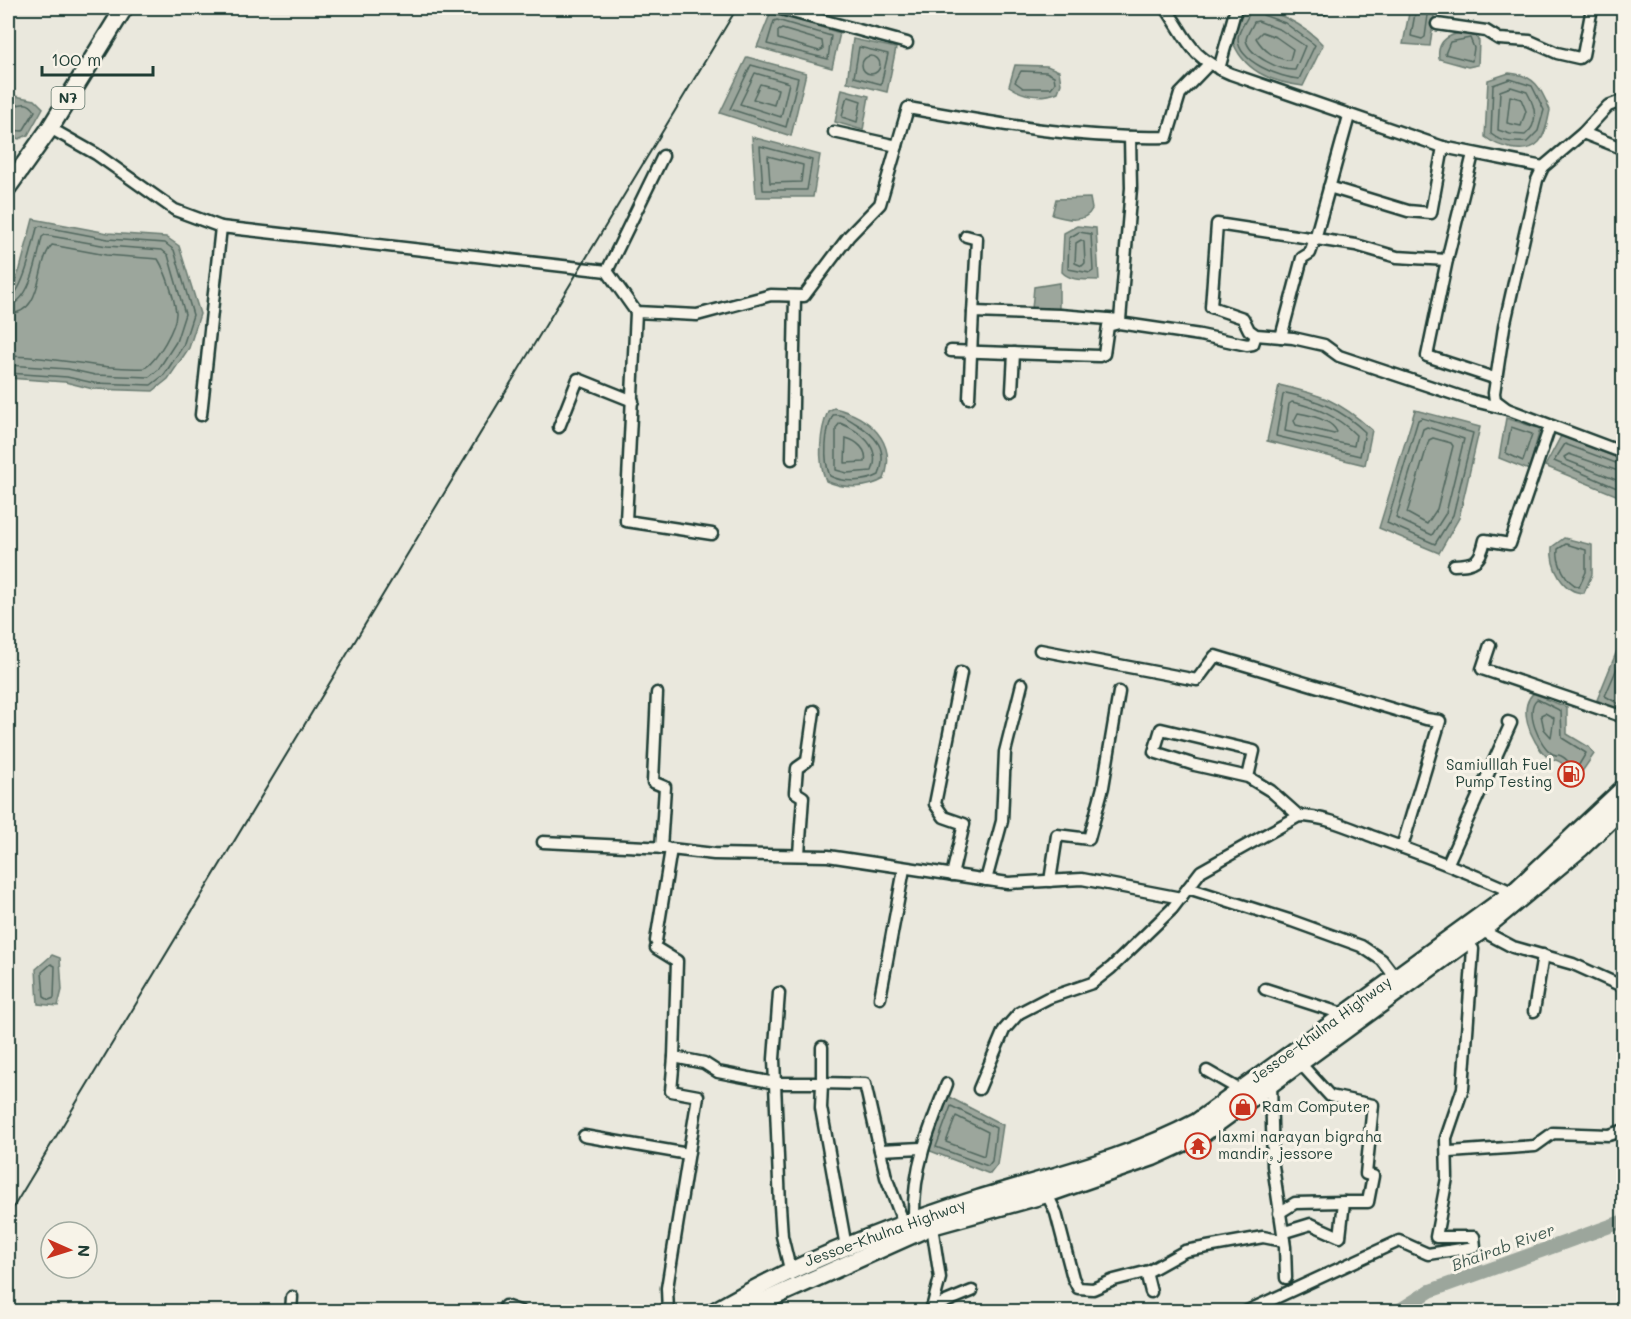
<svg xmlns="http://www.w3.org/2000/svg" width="1631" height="1319" viewBox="0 0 1631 1319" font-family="Mali,sans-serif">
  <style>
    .water { fill: #9ca69c; stroke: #6a7c72; stroke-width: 1.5 }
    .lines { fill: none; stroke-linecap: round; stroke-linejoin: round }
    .shore { stroke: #51675e; stroke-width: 1.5 }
    .river { stroke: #9ca69c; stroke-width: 14 }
    .minor-casing { stroke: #1f3d34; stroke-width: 15 }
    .highway-casing { stroke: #1f3d34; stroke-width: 21 }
    .minor { stroke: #f7f3e8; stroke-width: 10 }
    .highway { stroke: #f7f3e8; stroke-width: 16 }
    .rail { stroke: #1f3d34; stroke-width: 2 }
    .labels { text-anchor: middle; stroke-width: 6; stroke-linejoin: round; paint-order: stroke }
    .shield { fill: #f7f3e8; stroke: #60746a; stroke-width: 1.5 }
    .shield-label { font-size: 14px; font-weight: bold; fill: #1f3d34 }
    .poi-label { font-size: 15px; fill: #1f3d34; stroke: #f7f3e8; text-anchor: start }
    .street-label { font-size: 15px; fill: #1f3d34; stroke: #f7f3e8 }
    .water-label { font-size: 16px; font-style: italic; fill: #445c53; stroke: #f7f3e8 }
  </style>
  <rect width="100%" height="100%" fill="#eae8dd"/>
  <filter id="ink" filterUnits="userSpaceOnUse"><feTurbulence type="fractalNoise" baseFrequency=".0167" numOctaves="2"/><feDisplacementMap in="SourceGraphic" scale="12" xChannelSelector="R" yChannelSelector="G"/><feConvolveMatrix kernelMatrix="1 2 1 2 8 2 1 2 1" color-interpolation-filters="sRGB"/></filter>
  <g filter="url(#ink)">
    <g class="water">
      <path d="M1246,8C1274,8 1305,25 1323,45L1303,86C1271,82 1242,71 1231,37Z"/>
      <polygon points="1410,8 1435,8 1430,46 1403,44"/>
      <polygon points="771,12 840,33 832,68 757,47"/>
      <path d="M1472,32L1479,41L1478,65L1468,67L1439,59C1436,37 1455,32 1472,32Z"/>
      <polygon points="853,39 896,48 887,92 847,82"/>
      <polygon points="747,57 806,73 791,136 720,113"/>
      <path d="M1015,65L1047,66L1059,71L1061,84L1058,92C1041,99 1023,96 1009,86Z"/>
      <path d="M1509,73C1535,75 1541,88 1550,110C1548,120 1546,134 1539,142C1526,156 1498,147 1485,137L1488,80Z"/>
      <polygon points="842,89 869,96 863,130 835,122"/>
      <polygon points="15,96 35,100 43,108 28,135 19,139 8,135 8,104"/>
      <polygon points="752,137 820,155 813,197 756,197"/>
      <path d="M1090,198L1092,209C1085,224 1065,219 1052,215L1056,199Z"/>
      <polygon points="33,219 108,233 166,237 179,246 200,314 189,348 168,379 153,391 93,389 65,382 8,378 8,298 20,269"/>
      <path d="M1077,226L1096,228L1099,280C1087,279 1071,282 1062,272L1064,233Z"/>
      <polygon points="1059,283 1059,311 1032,309 1034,287"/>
      <path d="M1279,385C1322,395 1338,400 1372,430L1365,465L1267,441Z"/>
      <path d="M834,408C868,416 898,441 884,479C867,489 844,489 826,481C817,460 820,431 828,411Z"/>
      <polygon points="1415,410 1480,427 1459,518 1439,553 1379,528"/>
      <polygon points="1506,418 1540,429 1529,470 1499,458"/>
      <polygon points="1561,436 1623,460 1623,498 1545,466"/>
      <path d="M1564,538L1592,545V574L1584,593C1563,593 1550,567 1552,547Z"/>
      <polygon points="1623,636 1623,709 1621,713 1597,700"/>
      <path d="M1538,690L1546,694L1545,699L1567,707V734L1589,747L1594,754L1577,779C1571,774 1566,766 1560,762C1556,759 1551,760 1547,757C1531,742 1514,704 1538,690Z"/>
      <polygon points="52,955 60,958 62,990 58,1006 38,1004 36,969"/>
      <polygon points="947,1096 1003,1125 997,1165 990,1174 928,1150"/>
    </g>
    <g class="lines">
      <g class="shore">
        <path d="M1251,8C1250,18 1238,28 1238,39C1238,62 1281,78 1299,79L1315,45L1285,23L1263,15L1259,8"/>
        <polyline points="1416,8 1411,36 1422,39 1425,37 1429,8"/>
        <polygon points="777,20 831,36 828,59 767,44 774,21"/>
        <path d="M1258,21L1281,30L1305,46L1295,70C1281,71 1249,56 1246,40C1246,35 1252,27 1254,22Z"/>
        <polygon points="782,29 822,41 823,49 819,51 778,39 778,31"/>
        <path d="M1262,32L1276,37L1293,49L1290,60C1276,60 1263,50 1256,38Z"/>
        <polygon points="1470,38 1474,48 1472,61 1445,54 1450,42"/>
        <polygon points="859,47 888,54 881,84 854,77"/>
        <circle cx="871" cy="65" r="9"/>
        <polygon points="751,65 798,78 786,127 730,109"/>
        <polygon points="1021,71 1046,72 1054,76 1055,83 1051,88 1023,88 1015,82"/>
        <polygon points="755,73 789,83 781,117 740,104"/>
        <path d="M1510,79L1532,86L1544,110L1538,131L1527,142C1515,143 1500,142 1491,134L1493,85Z"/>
        <polygon points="760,84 778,89 774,105 753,99"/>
        <path d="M1511,87L1527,92C1535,106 1540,123 1525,135L1510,134L1498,130L1500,91Z"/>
        <polygon points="1510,96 1521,99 1526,111 1521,126 1507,123"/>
        <polygon points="849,97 861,101 857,122 842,117 846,99"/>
        <path d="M8,108C18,106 27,98 35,111L23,131L8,130"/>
        <polygon points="760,146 812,160 807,190 763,190"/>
        <polygon points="768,156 803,165 801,182 770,183"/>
        <polygon points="1079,232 1091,234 1093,271 1090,273 1068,269 1069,238"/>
        <polygon points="1081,240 1084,242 1085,263 1082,266 1075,263 1076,243"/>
        <path d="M8,298C23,296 33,243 37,228L40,226L108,239L165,243L174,250L193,315L183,346L164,375L151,385L94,383L67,377L8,373"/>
        <path d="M8,305C30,304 38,255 42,237L45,235L107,246L162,250L168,255L185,314L176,342L158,370L149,377L95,375L68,369L8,365"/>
        <path d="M8,314C45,313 35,263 52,245L106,255L158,259C166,272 174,297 176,312C177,327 157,360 145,368C98,370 54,356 8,356"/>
        <path d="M1286,393C1318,400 1341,409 1365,432L1360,456L1276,436L1283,395Z"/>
        <path d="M1292,402C1318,408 1337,416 1356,435L1354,446L1285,431L1289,404Z"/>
        <path d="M1298,413C1310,415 1332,420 1337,432L1334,434L1296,425L1294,421Z"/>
        <path d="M833,415C842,414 847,418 855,423C877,436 888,449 879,475C866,482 843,483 830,476C823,460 825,431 833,415Z"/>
        <polygon points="1422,418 1473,433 1453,515 1435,544 1387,523 1418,420"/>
        <path d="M840,423C860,431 882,447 872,471L847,473L836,470V428Z"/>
        <polygon points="1427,427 1464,439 1446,513 1432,535 1396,518 1423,429"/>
        <polygon points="1511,427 1532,434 1523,461 1506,453"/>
        <path d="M846,438C857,441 868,450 865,462L845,463Z"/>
        <polygon points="1433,438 1451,443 1453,446 1437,509 1427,524 1407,513 1429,440"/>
        <polyline points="1624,466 1565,444 1554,461 1624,491"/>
        <polyline points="1624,473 1569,454 1564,457 1566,460 1624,483"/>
        <path d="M1566,544L1586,550V572L1579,587C1566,583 1556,562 1558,549Z"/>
        <polyline points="1624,652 1605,696 1624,707"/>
        <path d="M1537,699L1561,711L1562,738L1586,753L1577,768C1570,767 1569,760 1563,757C1556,753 1560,757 1553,754C1539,746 1524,710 1537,699Z"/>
        <polygon points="1545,713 1554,718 1551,737 1544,729 1541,715"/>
        <polygon points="51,964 55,966 54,998 49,1000 44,997 42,972"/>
        <polygon points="951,1106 996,1128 992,1161 988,1166 936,1147"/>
        <polygon points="956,1116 988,1132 984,1156 946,1142"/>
      </g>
      <polyline class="river" points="1397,1312 1430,1291 1624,1221"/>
      <g class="minor-casing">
        <g id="minor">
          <polyline points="777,8 907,43"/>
          <path d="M1166,8C1189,42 1190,57 1231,74L1443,147L1543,167"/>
          <polyline points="1319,8 1323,8"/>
          <polyline points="1437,24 1486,31 1499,39 1530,41 1557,53 1579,58 1583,55 1592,8"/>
          <polyline points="1219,69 1236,8"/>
          <polyline points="1624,100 1608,106 1583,133 1543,167 1537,180 1504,327 1494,393 1495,400 1507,409 1624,453"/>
          <polyline points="50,128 96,154 175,210 221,227"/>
          <polyline points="834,132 897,146"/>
          <polyline points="1583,133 1624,149"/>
          <polyline points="1329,187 1408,211 1431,213 1443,147"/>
          <polyline points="966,236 977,239 973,313"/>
          <polyline points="1447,260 1473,154"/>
          <polyline points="607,271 663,156"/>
          <polyline points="636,312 626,521 712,534"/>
          <polyline points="1281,337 1302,258 1310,253 1315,239 1349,116"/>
          <polyline points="951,351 1099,356 1104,354 1108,326 1119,323 1200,335 1247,345 1253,344 1256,335"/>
          <polyline points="1494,378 1427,356 1447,260 1397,257 1356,245 1217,224 1211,307 1243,318 1249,330 1256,335 1293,338 1324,345 1339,356 1474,401 1507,409"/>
          <polyline points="1012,391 1014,353"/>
          <polyline points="969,398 973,312 1060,315 1120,320 1131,188 1130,137"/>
          <path d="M201,415L221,227L607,271L636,312L697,315L771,295L804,296L849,236L880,204L908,108C998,124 1075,139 1167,137L1180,94L1208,65"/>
          <polyline points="559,427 578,379 633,401"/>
          <polyline points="792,459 795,296"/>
          <path d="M1454,565C1476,564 1480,562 1485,540L1510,544L1550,426"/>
          <polyline points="1490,645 1482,669 1624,717"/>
          <polyline points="1040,650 1197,680 1215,656 1426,719 1440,721 1402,847"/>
          <polyline points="657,693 653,782 665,787 661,848"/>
          <polyline points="1248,777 1254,751 1161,729 1154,752 1195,765 1248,777 1271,791 1299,816"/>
          <polyline points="543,842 667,848"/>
          <polyline points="799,854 803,797 795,792 797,768 807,761 814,711"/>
          <polyline points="1448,863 1511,723 1508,722"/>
          <polyline points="952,875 964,824 944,817 935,804 961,673"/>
          <polyline points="986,880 1002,821 1005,752 1022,684"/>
          <polyline points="1050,881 1057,835 1089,839 1103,787 1119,692"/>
          <polyline points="1188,888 1292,921 1361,946 1382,960 1395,977"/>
          <polyline points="1477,928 1513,947 1573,964 1624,987"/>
          <polyline points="656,941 671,849 714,854 828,856 1008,883 1082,879 1181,898"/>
          <polyline points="656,948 677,961 674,1057 704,1063 718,1072 775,1083 822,1083 822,1047"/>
          <polyline points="1265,989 1343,1014"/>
          <polyline points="779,993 774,1059 780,1206 782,1236 790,1269"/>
          <polyline points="880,998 904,869"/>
          <polyline points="1534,1011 1543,955"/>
          <polyline points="1207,1071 1240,1090"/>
          <polyline points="1271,1082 1273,1166 1285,1247 1286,1278"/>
          <path d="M979,1089L1004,1030L1019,1013L1048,998L1092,983L1111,968L1172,909L1201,871L1299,816C1325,816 1350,828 1374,837C1421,854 1466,871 1512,892"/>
          <polyline points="584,1136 688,1154"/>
          <polyline points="880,1150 922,1148"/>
          <polyline points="1450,1152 1535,1146 1553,1133 1609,1135 1624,1130"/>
          <polyline points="1047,1194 1056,1213 1073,1278 1078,1288 1093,1289 1114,1280 1149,1271 1185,1251 1263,1237 1284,1241"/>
          <polyline points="1279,1213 1295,1203 1344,1202"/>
          <path d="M914,1216C913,1168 929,1129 947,1084"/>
          <polyline points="1288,1231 1311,1224 1340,1237 1344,1202 1368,1202 1373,1176 1366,1174 1373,1105 1330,1096 1299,1062"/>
          <polyline points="846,1247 821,1108 822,1083 865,1084 886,1177 904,1224"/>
          <polyline points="1146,1272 1151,1292"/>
          <polyline points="931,1310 931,1308 972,1291"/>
          <polyline points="291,1312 292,1297"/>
          <polyline points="504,1312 505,1306 522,1312"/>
          <polyline points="668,1312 667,1288 698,1096 671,1091 674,1057"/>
          <polyline points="931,1312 940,1278 932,1226"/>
          <polyline points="1245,1312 1399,1241 1428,1254 1475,1247 1474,1237 1436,1237 1447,1178 1446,1138 1463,1088 1473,949"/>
        </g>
      </g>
      <g class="highway-casing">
        <g id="highway">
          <polyline points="8,187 50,128 124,8"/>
          <path d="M713,1312C796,1263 886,1228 978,1199C1052,1176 1128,1159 1197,1122L1516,890L1624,788"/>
          <polyline points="740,1312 932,1226 1047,1194 1153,1157 1201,1135 1481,931 1581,848 1624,807"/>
        </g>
      </g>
      <use href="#minor" class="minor"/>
      <use href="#highway" class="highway"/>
      <polyline class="rail" points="8,1216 737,8"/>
    </g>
  </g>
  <defs>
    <g id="fuel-ring" transform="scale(1.35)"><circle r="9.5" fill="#f7f3e8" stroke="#c8321e" stroke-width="1.5"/><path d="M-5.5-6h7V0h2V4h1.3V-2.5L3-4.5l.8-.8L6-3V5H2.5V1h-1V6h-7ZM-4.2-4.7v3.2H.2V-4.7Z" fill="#c8321e"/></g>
    <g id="shop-ring" transform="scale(1.35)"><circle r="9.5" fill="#f7f3e8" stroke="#c8321e" stroke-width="1.5"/><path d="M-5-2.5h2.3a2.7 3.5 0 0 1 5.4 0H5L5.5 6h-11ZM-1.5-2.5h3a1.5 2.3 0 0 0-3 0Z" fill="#c8321e"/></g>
    <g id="temple-ring" transform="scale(1.35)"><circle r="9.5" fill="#f7f3e8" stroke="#c8321e" stroke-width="1.5"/><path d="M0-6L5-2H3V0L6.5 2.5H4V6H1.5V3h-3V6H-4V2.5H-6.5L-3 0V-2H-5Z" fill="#c8321e"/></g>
  </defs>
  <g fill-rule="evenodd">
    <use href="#fuel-ring" x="1571" y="774"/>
    <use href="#shop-ring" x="1243" y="1107"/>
    <use href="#temple-ring" x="1198" y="1146"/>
  </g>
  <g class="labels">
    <rect class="shield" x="51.5" y="87" width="33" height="22" rx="4.5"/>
    <g class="shield-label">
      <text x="68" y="103">N7</text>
    </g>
    <g class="poi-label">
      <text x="1552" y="770" text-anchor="end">Samiulllah Fuel<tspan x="1552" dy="17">Pump Testing</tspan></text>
      <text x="1262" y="1112">Ram Computer</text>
      <text x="1218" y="1142">laxmi narayan bigraha<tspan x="1218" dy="17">mandir, jessore</tspan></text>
    </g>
    <g class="street-label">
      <text transform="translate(1321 1030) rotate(-36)" y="5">Jessoe-Khulna Highway</text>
      <text transform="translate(885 1233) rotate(-20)" y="5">Jessoe-Khulna Highway</text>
    </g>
    <g class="water-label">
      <text transform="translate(1503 1247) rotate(-20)" y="6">Bhairab River</text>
    </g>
  </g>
  <rect width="1631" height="1319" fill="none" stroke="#f7f3e8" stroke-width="30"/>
  <rect x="15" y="15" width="1601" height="1289" fill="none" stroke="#1f3d34" stroke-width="2" filter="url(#ink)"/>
  <g transform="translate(69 1250) rotate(93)"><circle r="28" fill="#f7f3e8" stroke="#a1aaa0" stroke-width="1.5"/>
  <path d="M0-4.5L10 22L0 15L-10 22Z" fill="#c8321e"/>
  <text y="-9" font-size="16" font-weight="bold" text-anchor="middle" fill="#1f3d34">N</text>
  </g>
  <path d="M42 66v9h111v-9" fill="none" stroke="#1f3d34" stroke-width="3"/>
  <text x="51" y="66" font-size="18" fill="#1f3d34" stroke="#f7f3e8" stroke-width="4.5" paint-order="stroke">100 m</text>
</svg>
